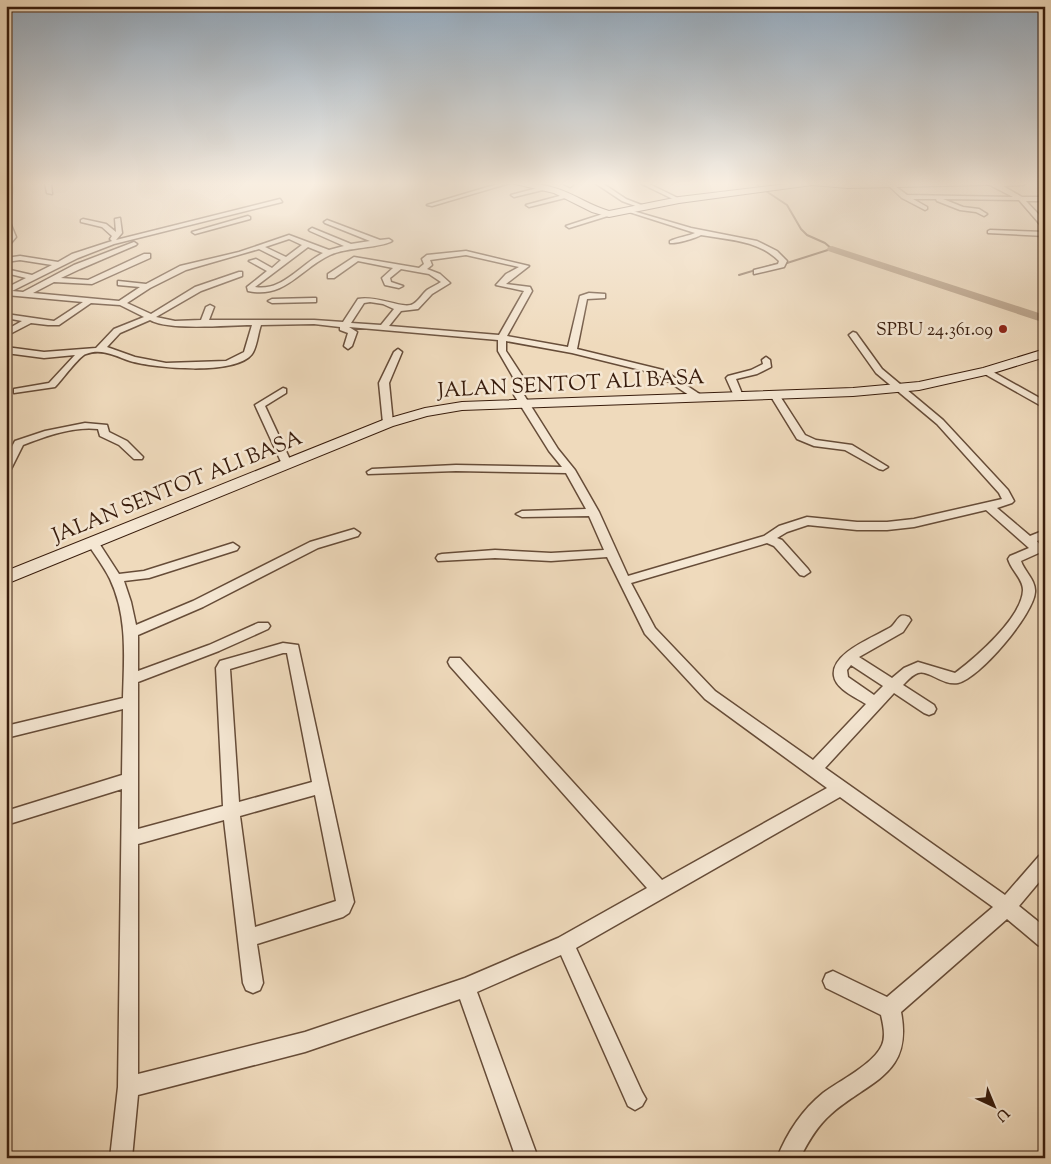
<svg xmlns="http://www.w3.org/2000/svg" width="1051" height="1164" viewBox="0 0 1051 1164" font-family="'Sorts Mill Goudy',serif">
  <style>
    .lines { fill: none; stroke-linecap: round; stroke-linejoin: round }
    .stream { stroke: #816752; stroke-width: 2 }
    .river { fill: #b19980; fill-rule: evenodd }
    .street-casing { stroke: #664c38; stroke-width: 3 }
    .secondary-casing { stroke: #381c0c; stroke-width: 2 }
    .street { fill: #f5e7d3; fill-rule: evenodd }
    .secondary { fill: #f5e7d3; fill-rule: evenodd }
    .poi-dot { fill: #8f2418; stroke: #f5e7d3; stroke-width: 2 }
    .labels { text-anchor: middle; stroke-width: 5; stroke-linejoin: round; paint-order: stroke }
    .far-poi-label { font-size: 18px; fill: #381c0c; stroke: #f5e7d3; text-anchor: end }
    .street-label { font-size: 21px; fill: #381c0c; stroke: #f5e7d3 }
  </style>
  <rect width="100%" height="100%" fill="#efdabc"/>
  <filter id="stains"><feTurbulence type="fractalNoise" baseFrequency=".004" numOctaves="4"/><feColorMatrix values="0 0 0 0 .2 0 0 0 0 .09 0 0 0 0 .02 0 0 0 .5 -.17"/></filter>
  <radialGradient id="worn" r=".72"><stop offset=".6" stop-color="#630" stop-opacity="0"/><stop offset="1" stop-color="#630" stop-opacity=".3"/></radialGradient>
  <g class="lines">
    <g class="stream">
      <polyline points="754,183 787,205 801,229 807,235 825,243 832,249"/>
      <polyline points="787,263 831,249"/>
      <polyline points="739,275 779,263"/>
    </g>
    <polygon class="river" points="832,246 1045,315 1045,323 828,251 827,249 828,247"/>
    <g class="street-casing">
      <g id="street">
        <polygon points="7,183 13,183 9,215 6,217"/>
        <polygon points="45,183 51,183 52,194 47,193"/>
        <polygon points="501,183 510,183 432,206 427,205"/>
        <polygon points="562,183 570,183 573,185 570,187"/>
        <polygon points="595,183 602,183 626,199 644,206 641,208 622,201"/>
        <polygon points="640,183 647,183 682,200 677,201"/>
        <polygon points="891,183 907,195 1013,197 986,183 1026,183 1023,185 1003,186 1022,197 1045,197 1045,201 1026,201 1043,219 1045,230 1019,200 943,199 963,207 979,209 987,214 984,216 976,212 960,210 937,201 936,199 913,199 927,207 927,209 925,210 902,198 888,185"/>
        <polygon points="545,186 547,189 514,197 511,195"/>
        <polygon points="567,194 569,197 529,207 526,205"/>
        <path d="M280,199L282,202L114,244L78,258L12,291L23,292L74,265L134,242L137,244L136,245L80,269L61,278L88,280L144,254H150V258L92,284L54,282L33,293L119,301L140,287L118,285V281L146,284L180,266L239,252L289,235L329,250L344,246L310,231L309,230L312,228L351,244L370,241L325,223L324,222L327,220L380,240L389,239L392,241C381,248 347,247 330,255C300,269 285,299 248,291L247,287L267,271L249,261L256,259L272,268L281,260L259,249L186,270L150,288L127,303L151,314L195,287L239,272H242V276L201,291L156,317L175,321L201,320L206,307L210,305L214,307L209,320H314L343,322L358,299C377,295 404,310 413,304C419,301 422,294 427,290C431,287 437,285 441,282L429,274L401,269L390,278L391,282L403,286L399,288L385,285L382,278L393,268L358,261L334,278H328V274L354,257L419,268L424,264L422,259L427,255L466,251L529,266L506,284L530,287L532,291L507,336L568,347L580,296L589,293L605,294V298L587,299L577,349L663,370L701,395V399H695L657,374L572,353L506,341V351L523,377L524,395L558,449L575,470L599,512L628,576L764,536L779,526L807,517L857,522H887L914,519L1002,499L999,493L937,424L876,373L849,335L853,332L856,333L882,369L943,420L1008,490L1014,501L1012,503L997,508L1030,536L1045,530V538L1037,541L1043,549L1041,552L1021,561C1024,571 1036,580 1035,592C1034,614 979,679 958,683C943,686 928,669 918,673C912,675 907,681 903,685L934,705L936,709L934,713L929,715L924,713L894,693L825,768L1005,895L1039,856L1045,854V875L1019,906L1045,927V948L1038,945L1007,919L901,1012C913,1075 870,1080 831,1114C817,1126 808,1142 800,1158H777C787,1133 802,1110 823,1093C839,1081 874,1064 882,1045C886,1036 883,1024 881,1015L826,988L823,981L826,974L833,971L887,997L993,907L840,797L576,948L642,1092L646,1099L642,1106L635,1110L628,1106L561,955L477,992L538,1158H516L460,999L305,1052L138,1095L132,1158H110L118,1087L122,789L6,825V811L122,775L123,709L10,737L6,736V724L10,725L123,698C124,658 128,617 110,579C104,567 95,555 87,543L89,540H97L119,574L144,571L233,543L239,547L237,550L149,578L124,581L131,602L136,625L193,601L310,542L354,529L360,533L358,536L318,548L203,607L138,635V671L209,645L258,623H268L270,626L268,629L219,651L138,682V829L223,806L216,668L220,661L283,643L298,645L354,902L349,913L343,917L257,944L263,983L260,990L253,993L246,990L243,983L224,820L138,844V1074L305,1032L465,978L558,938L647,888L450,666L448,662L450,658H460L662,880L827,788L705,699L645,634L607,557L551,561L495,558L438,561L436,558L438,555L442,554L495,550L551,553L604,550L589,516L522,517L516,514L522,511L586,509L566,473L456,471L368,474L367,472L372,469L456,465L562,467L549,451L514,395L513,377L498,351V340L349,327L357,332L352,346L348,349L344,346L348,333L340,330V327L314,324L261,325C258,333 257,347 252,354C235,376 154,368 130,361C115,356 102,348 86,354C79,356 62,380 55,387L14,393V389L49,383L75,355L44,358L6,353V347L44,352L96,348L114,329L144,317L120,305L91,303L59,325H48L31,323L6,336V330L22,321L6,318V314L54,321L83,302L6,295V288L26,278L6,273V269L32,275L52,265L20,260L6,262V258L20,256L58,262L72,254L112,241L110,239L112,236L102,227L81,222V220L83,219L106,224L116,232L115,219L120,218L122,233L116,240ZM289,239L302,245L286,257L265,247ZM308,247L323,253C301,264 282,292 255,287ZM466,255L519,267L506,274L496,285L524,291L499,335L389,326L401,311L418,309L432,294L450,283L440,274L427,269L432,265L430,260ZM370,302L383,304L394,309L381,325L351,323L364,303ZM150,320C168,331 229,325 252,325L244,352L226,361L166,363L135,357L107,347L120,333ZM986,510L1029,548L1010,556L1008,559C1011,570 1023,579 1023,590C1022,618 975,658 955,673L918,662L904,668L892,678L859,657L903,632L911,620L909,617C906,616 904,615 901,616C897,618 895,624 891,627C875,637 830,653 834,676C836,689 855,697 866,704L813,760L715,691L655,628L631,583L767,543L774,546L800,575L804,576L810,572L808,569L782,540L777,538L787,532L808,525L857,530H887L914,527ZM283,653H287L312,782L239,802L230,669ZM851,665L883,686L874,695L848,677L847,670ZM315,795L336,901L255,927L240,816Z"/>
        <path d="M626,209L691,228L757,241L777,251L787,261L784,267L754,274V270L778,264L779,261C758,240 729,240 701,235C696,238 676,244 670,243V241C678,237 689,236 695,233L626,211Z"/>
        <polygon points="609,212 612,214 611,215 569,228 566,226"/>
        <polygon points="248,216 250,217 250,219 195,234 192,232"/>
        <polygon points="6,218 9,220 16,237 6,249 6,242 10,237 6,229"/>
        <polygon points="990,230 1045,232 1045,236 988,233 988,231"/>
        <polygon points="313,298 316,298 316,302 272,303 268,301 272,299"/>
        <polygon points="398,349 402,352 389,383 393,423 388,426 383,423 379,383 394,352"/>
        <polygon points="766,357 770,360 771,367 757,374 736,379 743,396 738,399 735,398 726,378 728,376 751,370 763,364 762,360"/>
        <polygon points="986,368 1045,401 1045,408 983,373 982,371"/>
        <polygon points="283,388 286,389 286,393 265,406 292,464 287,467 282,464 255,405"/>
        <polygon points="775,392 778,393 805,435 816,440 852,445 888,467 883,470 879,469 845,450 814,446 797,439 770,395"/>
        <path d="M85,423L107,425L109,432L127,441L143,457L142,459H134L119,445L100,436L98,429C74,426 46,436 23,445L11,469L6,472V458L15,441L45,431Z"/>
      </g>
    </g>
    <g class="secondary-casing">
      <g id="secondary">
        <path d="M511,183C526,182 543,184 558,189C576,195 591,206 609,211L679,197L795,183H993L989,185L848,188L812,185L679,203L609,217L592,212L554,193Z"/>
        <polygon points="1045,349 1045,357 990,374 919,390 853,396 462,410 427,416 393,426 6,584 6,571 383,420 425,408 462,402 853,388 919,382 983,368"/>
      </g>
    </g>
    <use href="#street" class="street"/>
    <use href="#secondary" class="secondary"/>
  </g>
  <linearGradient id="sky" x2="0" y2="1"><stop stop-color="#92a9be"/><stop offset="0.53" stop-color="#f8eee1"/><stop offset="1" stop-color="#f8eee1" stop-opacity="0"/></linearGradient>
  <rect width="1051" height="346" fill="url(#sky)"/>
  <circle class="poi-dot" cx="1003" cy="329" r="5"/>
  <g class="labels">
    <g class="far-poi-label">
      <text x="993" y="335">SPBU 24.361.09</text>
    </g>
    <g class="street-label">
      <text transform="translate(571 383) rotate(-3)" y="7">JALAN SENTOT ALI BASA</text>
      <text transform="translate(177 486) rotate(-22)" y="7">JALAN SENTOT ALI BASA</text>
    </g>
  </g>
  <rect width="1051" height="1164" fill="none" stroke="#efdabc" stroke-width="25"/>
  <rect x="8" y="8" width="1036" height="1149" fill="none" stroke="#381c0c" stroke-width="2.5"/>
  <rect x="12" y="12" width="1026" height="1139" fill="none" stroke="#381c0c"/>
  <g transform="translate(994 1106) rotate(136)" stroke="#f5e7d3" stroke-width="4" paint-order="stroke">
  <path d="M0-4L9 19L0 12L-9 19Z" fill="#381c0c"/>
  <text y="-8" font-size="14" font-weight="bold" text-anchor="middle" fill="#381c0c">U</text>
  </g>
  <rect width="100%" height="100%" filter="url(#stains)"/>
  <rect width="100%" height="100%" fill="url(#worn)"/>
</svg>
